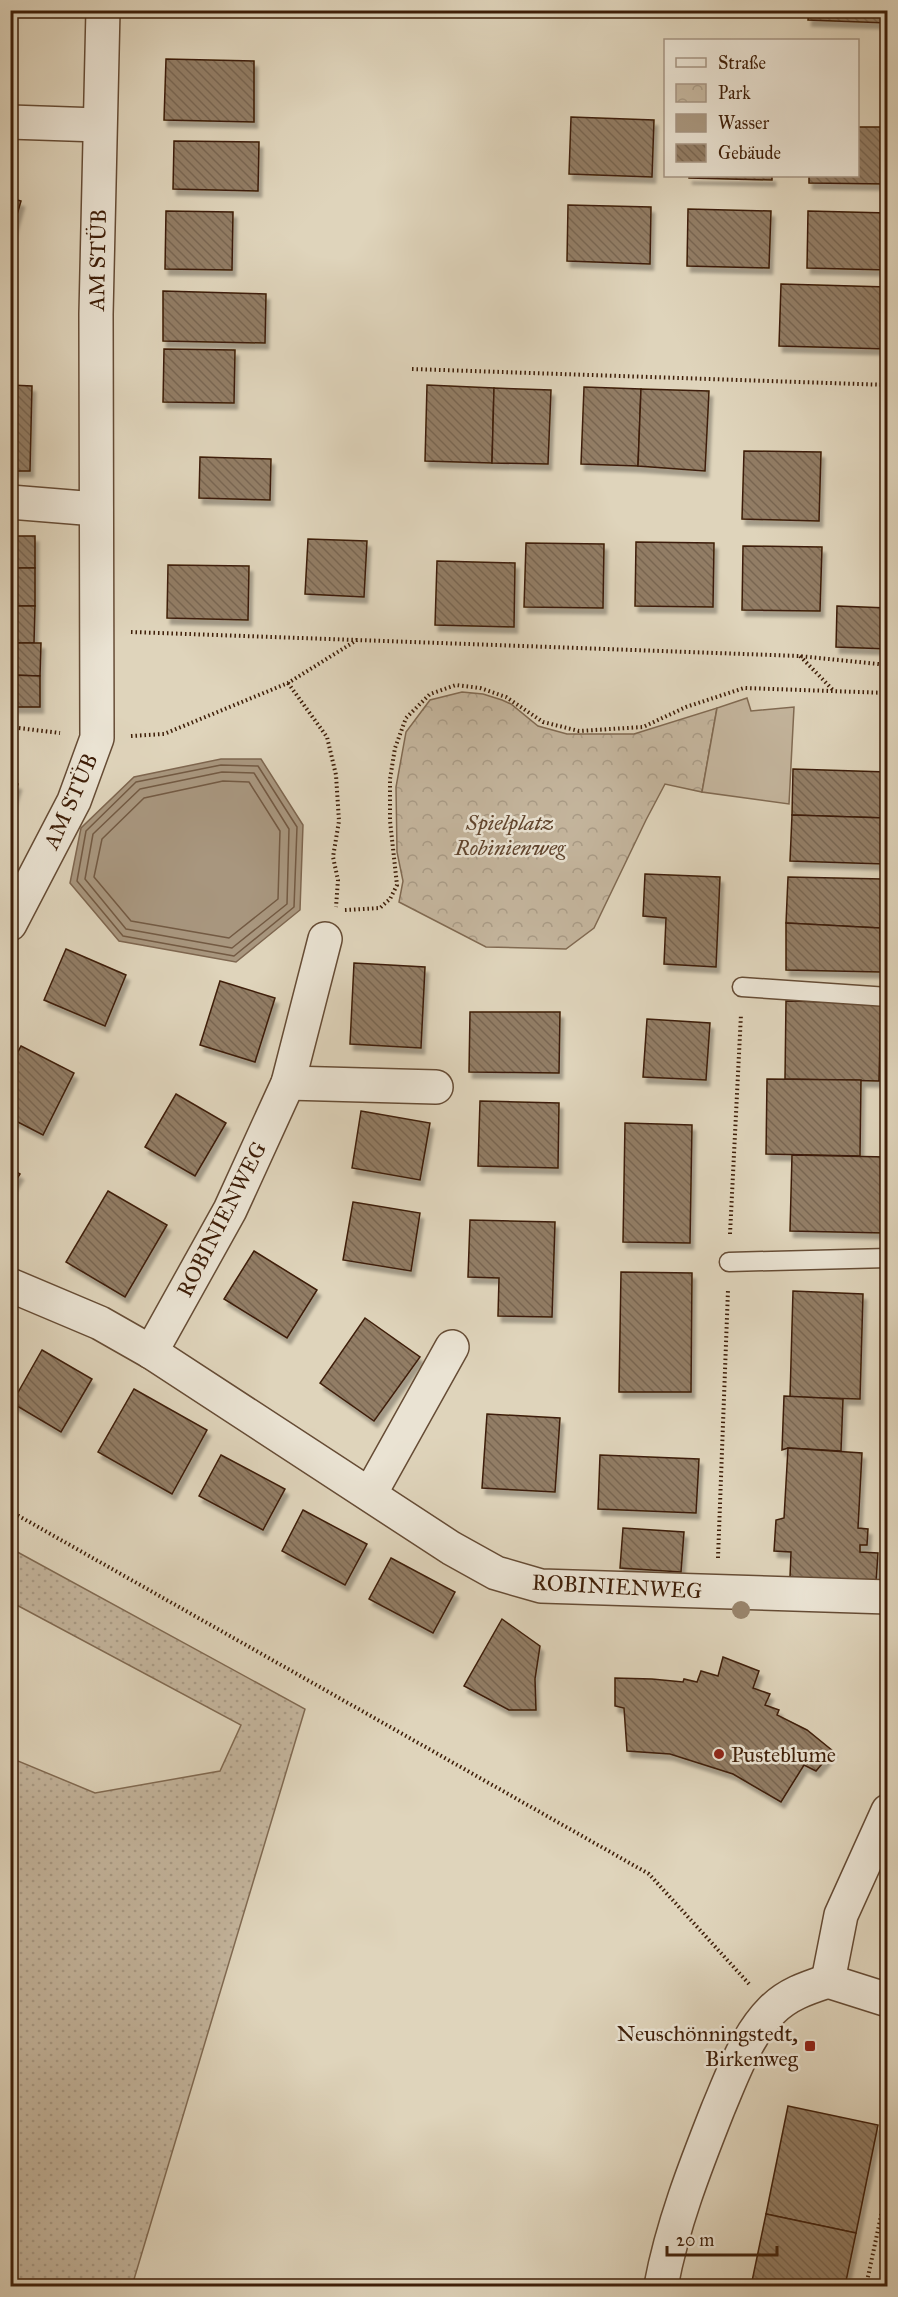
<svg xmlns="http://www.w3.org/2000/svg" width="898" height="2297" viewBox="0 0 898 2297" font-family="'IM FELL Great Primer',serif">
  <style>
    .grass { fill: url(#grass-dots); stroke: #816a52; stroke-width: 1.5 }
    .park { fill: url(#park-crowns); stroke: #816a52; stroke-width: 1.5 }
    .garden { fill: #c4b59d; stroke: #816a52; stroke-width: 1.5 }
    .water { fill: #a8967e; stroke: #7e664f; stroke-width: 1.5 }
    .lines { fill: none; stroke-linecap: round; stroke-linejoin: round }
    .shore { stroke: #735a43; stroke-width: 1.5 }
    .building { fill: url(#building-back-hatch); stroke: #3e1e08; stroke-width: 1.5; filter: url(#shadow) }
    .service-casing { stroke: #664c35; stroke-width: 21 }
    .minor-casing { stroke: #664c35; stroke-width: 36 }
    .path { stroke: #3e1e08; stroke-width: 4; stroke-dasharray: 1.5 3; stroke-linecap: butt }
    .service { stroke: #eae3d3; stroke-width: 18 }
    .minor { stroke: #eae3d3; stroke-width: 33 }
    .tree { fill: #99856d }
    .poi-dot { fill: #8f2418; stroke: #eae3d3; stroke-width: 2 }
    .labels { text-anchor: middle; stroke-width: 5; stroke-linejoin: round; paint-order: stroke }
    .street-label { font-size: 22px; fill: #3e1e08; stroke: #eae3d3 }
    .park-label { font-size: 22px; font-style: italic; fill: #60442d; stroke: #eae3d3 }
    .poi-label { font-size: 22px; fill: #3e1e08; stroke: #eae3d3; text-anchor: start }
  </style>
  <defs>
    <pattern id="grass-dots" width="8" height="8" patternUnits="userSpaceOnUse" patternTransform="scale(1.5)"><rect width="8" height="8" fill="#c4b59d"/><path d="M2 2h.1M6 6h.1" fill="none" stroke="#a99b86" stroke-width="1.8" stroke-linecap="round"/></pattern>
    <pattern id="park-crowns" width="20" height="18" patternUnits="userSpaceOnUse" patternTransform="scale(1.5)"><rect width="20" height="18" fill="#c4b59d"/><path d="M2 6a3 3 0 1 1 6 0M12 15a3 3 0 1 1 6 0" fill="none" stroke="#a99b86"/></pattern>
    <pattern id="building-back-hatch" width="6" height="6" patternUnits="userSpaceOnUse" patternTransform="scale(1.5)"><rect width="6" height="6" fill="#927d65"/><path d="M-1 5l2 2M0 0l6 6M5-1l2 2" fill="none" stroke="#796651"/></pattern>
    <filter id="shadow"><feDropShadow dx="3.5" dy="6" stdDeviation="1.5" flood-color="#0004"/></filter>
  </defs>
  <rect width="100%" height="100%" fill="#dfd4bb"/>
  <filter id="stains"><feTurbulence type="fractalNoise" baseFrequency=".00333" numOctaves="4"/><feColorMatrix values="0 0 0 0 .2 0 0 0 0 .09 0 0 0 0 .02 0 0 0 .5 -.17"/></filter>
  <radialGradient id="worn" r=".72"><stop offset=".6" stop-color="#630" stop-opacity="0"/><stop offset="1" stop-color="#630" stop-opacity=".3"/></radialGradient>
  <polygon class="grass" points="10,1548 305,1709 132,2286 11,2286 11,1758 95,1793 220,1771 241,1725 11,1602"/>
  <polygon class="park" points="462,692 483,694 502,700 511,704 538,726 567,734 634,734 717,708 702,792 665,784 646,820 594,928 566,949 486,947 399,902 403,881 397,852 396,787 406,732 430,700"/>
  <polygon class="garden" points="747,698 751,711 794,707 789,804 702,792 717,708"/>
  <polygon class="water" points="221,759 261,759 303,825 300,910 236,962 119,941 70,883 81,828 134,777"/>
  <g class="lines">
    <g class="shore">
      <polygon points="221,765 258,766 297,827 294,907 234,956 123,936 77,881 86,831 136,782"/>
      <polygon points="222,772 254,773 289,829 287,904 232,948 126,929 85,879 93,834 140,789"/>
      <polygon points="223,781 249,782 280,831 278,899 229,938 131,921 94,877 102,839 144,798"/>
    </g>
  </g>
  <g class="building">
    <polygon points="809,10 888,10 888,23 808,20"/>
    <polygon points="166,59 254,61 254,122 164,120"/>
    <polygon points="571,117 654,120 652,177 569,174"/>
    <polygon points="858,127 888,127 888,184 809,183 809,176 858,176"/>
    <polygon points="174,141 259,142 258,191 173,189"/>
    <polygon points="689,176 772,176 772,180 689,178"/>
    <polygon points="10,198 21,201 10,239"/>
    <polygon points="568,205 651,207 650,264 567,261"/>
    <polygon points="688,209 771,211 769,268 687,266"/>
    <polygon points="166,211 233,212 232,270 165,269"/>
    <polygon points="808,211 888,213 888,270 807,268"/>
    <polygon points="781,284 888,287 888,349 779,346"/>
    <polygon points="163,291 266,294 265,343 163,341"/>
    <polygon points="164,349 235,350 234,403 163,402"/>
    <polygon points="10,385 32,386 30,471 10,471"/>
    <polygon points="427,385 494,388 492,463 425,461"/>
    <polygon points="584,387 641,389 638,466 581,464"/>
    <polygon points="494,388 551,390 548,464 492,463"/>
    <polygon points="641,389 709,391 705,471 638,466"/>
    <polygon points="744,451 821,452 819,521 742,519"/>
    <polygon points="200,457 271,459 270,500 199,498"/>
    <rect x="10" y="536" width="25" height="32"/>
    <polygon points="308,539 367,541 364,597 305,594"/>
    <polygon points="636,542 714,543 713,607 635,606"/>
    <polygon points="526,543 604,544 603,608 524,607"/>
    <polygon points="743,546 822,547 820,611 742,610"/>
    <polygon points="437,561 515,563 514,627 435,625"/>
    <polygon points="168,565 249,566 248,620 167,618"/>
    <rect x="10" y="568" width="25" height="38"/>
    <polygon points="10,606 35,606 34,643 10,643"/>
    <polygon points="837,606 888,608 888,649 836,647"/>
    <polygon points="10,643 41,643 40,676 10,675"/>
    <polygon points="10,675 40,676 40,707 10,707"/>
    <polygon points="793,769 887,772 886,818 792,815"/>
    <polygon points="10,782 18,784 10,809"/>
    <polygon points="792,815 886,818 885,864 790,861"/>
    <polygon points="645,874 720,877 716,967 664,964 666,918 643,916"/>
    <polygon points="788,877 883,879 880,928 786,923"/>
    <polygon points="786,923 880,928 881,972 786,970"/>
    <polygon points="66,949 126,975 105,1026 44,1000"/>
    <polygon points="354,963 425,967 421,1048 350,1044"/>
    <polygon points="220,981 275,998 255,1062 200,1045"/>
    <polygon points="786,1001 881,1003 879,1081 785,1079"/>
    <polygon points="470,1012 560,1012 559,1073 469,1072"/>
    <polygon points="647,1019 710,1023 706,1080 643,1077"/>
    <polygon points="21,1046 74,1073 43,1135 10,1118 10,1067"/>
    <polygon points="767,1079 861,1080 860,1156 766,1154"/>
    <polygon points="176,1094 226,1123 195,1176 145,1147"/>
    <polygon points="480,1101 559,1103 558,1168 478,1166"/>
    <polygon points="361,1111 430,1123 420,1180 352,1168"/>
    <polygon points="625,1123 692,1125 690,1243 623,1242"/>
    <polygon points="792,1155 886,1157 885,1233 790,1231"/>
    <polygon points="10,1168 20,1174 10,1190"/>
    <polygon points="108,1191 167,1225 125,1297 66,1262"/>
    <polygon points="353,1202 420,1213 411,1271 343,1260"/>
    <polygon points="470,1220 555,1222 552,1317 498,1316 499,1278 468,1277"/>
    <polygon points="254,1251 317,1290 287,1338 224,1299"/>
    <polygon points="621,1272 692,1273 691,1392 619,1392"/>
    <polygon points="793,1291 863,1294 860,1399 790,1397"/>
    <polygon points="365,1318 420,1357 374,1421 320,1383"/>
    <polygon points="42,1350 92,1379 61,1432 12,1403"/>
    <polygon points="134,1389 207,1430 172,1494 98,1452"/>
    <polygon points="784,1396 843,1399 841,1451 788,1448 782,1450"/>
    <polygon points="487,1414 560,1418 555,1492 482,1488"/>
    <polygon points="788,1448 862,1453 858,1528 868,1529 867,1545 860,1545 860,1552 878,1553 876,1582 790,1577 791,1552 774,1551 776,1520 784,1518"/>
    <polygon points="221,1455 285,1489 263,1530 199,1496"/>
    <polygon points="600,1455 699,1459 696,1513 598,1509"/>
    <polygon points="303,1510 367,1544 345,1585 282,1551"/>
    <polygon points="623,1528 684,1532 681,1572 620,1568"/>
    <polygon points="391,1558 455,1592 433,1633 369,1599"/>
    <polygon points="502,1619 540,1646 535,1679 536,1710 509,1710 464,1686"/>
    <polygon points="723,1657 759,1671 753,1688 770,1694 765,1705 779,1710 777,1715 807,1730 833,1751 816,1771 804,1765 781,1802 733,1774 670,1754 627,1751 624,1708 615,1706 615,1678 652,1679 683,1682 684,1679 697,1682 701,1671 718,1676"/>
    <polygon points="788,2106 878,2125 856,2233 766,2214"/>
    <polygon points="766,2214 856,2233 845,2286 751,2286"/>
  </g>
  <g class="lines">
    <g class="service-casing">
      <g id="service">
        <polyline points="742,987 888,997"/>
        <polyline points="729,1262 888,1258"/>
      </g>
    </g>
    <g class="minor-casing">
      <g id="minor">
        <polyline points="10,122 99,125"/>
        <polyline points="10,502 96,509"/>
        <polyline points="10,924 74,801 97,738 96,314 103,10"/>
        <polyline points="288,1083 436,1087"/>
        <polyline points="10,1285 100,1323 151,1352 451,1548 496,1573 541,1586 888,1597"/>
        <polyline points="151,1352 230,1210 288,1083 325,939"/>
        <polyline points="370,1494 452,1347"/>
        <polyline points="828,1981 841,1915 888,1811"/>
        <polyline points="828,1981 888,2000"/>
        <path d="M661,2286C672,2226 695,2167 718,2109C732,2076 746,2036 772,2010C788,1994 807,1988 828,1981"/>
      </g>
    </g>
    <g class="path">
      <polyline points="412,369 888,385"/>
      <polyline points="131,632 357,640"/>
      <polyline points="800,656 834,691"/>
      <polyline points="288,683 327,737 336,775 339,821 333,857 338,880 336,907"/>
      <polyline points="10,727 60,733"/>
      <polyline points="131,736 164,734 288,683 357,640 799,656 888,665"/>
      <polyline points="345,910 380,908 390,899 397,885 390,821 390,779 395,748 406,718 430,694 456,685 480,688 506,697 543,722 579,731 643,727 686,707 744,688 888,693"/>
      <polyline points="730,1234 741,1014"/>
      <polyline points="10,1511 649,1874 750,1985"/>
      <polyline points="718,1558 728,1290"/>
      <polyline points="866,2286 888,2183"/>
    </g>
    <use href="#service" class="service"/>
    <use href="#minor" class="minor"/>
  </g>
  <circle class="tree" cx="741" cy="1610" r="9"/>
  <g class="poi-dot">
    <circle cx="719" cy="1754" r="6"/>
    <rect x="804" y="2040" width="12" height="12" rx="3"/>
  </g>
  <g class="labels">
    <g class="street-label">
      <text transform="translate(97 260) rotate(-89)" y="8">AM STÜB</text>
      <text transform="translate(70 801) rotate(-66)" y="8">AM STÜB</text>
      <text transform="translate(221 1219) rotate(-63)" y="8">ROBINIENWEG</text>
      <text transform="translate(617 1586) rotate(3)" y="8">ROBINIENWEG</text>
    </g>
    <g class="park-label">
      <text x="510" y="830">Spielplatz<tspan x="510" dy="25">Robinienweg</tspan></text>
    </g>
    <g class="poi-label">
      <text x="731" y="1762">Pusteblume</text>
      <text x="798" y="2041" text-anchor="end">Neuschönningstedt,<tspan x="798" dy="25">Birkenweg</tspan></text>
    </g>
  </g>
  <rect width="898" height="2297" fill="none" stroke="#dfd4bb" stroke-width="36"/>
  <rect x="12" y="12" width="874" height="2273" fill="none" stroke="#3e1e08" stroke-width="3"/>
  <rect x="18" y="18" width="862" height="2261" fill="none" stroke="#3e1e08" stroke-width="1.5"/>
  <rect x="664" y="39" width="195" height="138" fill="#eae3d3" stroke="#a59482" stroke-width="1.5"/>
  <rect x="676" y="58" width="30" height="9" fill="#eae3d3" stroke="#a59482" stroke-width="1.5"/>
  <text x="718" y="69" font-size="18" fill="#3e1e08">Straße</text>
  <rect x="676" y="84" width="30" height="18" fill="url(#park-crowns)" stroke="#a59482" stroke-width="1.5"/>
  <text x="718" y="99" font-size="18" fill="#3e1e08">Park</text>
  <rect x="676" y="114" width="30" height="18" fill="#a8967e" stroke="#a59482" stroke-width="1.5"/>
  <text x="718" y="129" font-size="18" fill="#3e1e08">Wasser</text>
  <rect x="676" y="144" width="30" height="18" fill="url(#building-back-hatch)" stroke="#a59482" stroke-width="1.5"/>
  <text x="718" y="159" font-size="18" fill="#3e1e08">Gebäude</text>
  <path d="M667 2246v9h110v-9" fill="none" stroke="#3e1e08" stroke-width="3"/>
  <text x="676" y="2246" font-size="18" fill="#3e1e08" stroke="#eae3d3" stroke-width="4.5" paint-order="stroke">20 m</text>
  <rect width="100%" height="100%" filter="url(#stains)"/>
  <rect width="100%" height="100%" fill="url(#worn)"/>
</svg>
